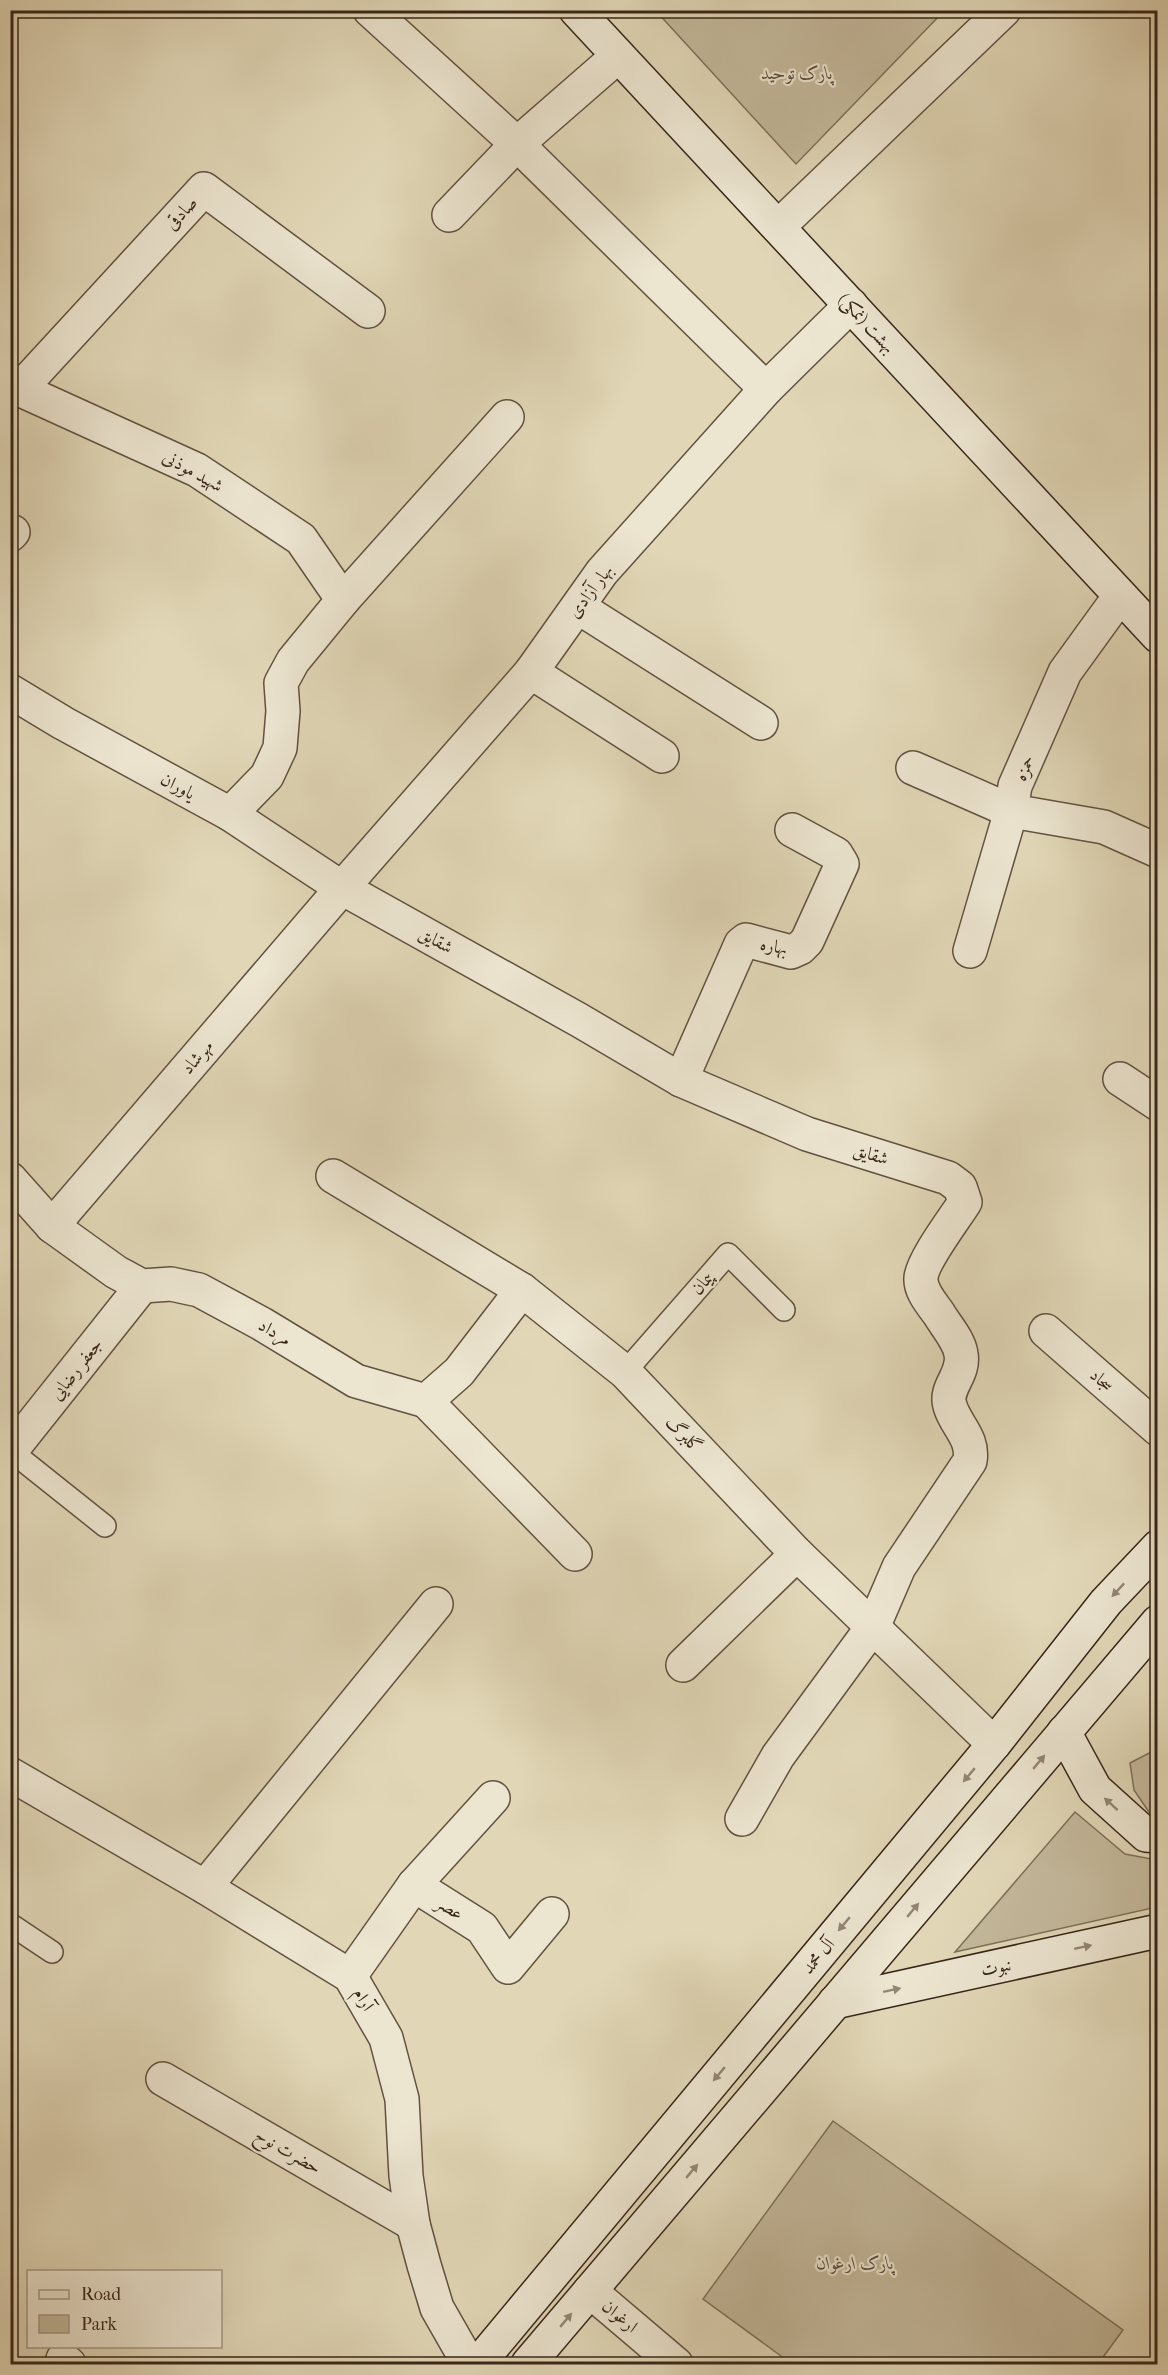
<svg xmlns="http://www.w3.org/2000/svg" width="1168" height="2375" viewBox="0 0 1168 2375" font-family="'IM FELL French Canon',Amiri,serif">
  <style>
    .green { fill: #c4b99c; stroke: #7e705a; stroke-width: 1.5 }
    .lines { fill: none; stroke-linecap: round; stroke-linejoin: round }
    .lane-casing { stroke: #625240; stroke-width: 24 }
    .street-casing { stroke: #625240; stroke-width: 36 }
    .secondary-casing { stroke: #382619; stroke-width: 36 }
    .lane { stroke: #ece5d0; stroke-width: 21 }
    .street { stroke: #ece5d0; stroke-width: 33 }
    .secondary { stroke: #ece5d0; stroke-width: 33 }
    .oneway { fill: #928674 }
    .labels { text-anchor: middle; stroke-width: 4.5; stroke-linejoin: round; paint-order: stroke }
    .park-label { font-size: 18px; font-style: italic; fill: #5b4b3a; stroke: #ece5d0 }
    .street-label { font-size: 18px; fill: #382619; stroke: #ece5d0 }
  </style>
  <rect width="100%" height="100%" fill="#e1d7b7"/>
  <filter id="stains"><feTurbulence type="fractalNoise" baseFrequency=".00333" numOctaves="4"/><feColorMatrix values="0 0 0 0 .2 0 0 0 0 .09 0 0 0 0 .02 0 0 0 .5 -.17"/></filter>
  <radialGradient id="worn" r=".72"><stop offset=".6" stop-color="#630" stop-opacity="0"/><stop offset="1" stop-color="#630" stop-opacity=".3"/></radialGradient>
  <g class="green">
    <polygon points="656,11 944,11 796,164"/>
    <polygon points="1157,1749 1157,1818 1153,1818 1134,1790 1130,1763"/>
    <polygon points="1075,1812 1125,1854 1157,1860 1157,1907 955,1952"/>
    <polygon points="833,2121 1123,2330 1098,2364 792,2364 703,2299"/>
  </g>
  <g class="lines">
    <g class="lane-casing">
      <g id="lane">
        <polyline points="625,1372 728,1254 784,1310"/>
        <polyline points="11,1451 105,1526"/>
        <polyline points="10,1924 52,1952"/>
      </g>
    </g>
    <g class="street-casing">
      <g id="street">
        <polyline points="370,10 517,144 766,389"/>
        <polyline points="449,215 517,144 618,56"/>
        <polyline points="778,227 1004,10"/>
        <polyline points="10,385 197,470 301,539 343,600"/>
        <polyline points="20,389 204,189 368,311"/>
        <polyline points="10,535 13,532"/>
        <polyline points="1120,596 1065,672 1015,786 1011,811 1104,827 1158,851"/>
        <polyline points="578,607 761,723"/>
        <polyline points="531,672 662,756"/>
        <path d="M10,691L63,723L230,814L342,888L579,1020L681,1080L807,1134L948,1178L960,1187L965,1202C955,1218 922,1261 921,1278C920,1291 932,1304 939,1314C946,1326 959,1340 961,1354C965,1375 944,1387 950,1406C956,1426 974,1438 970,1461L899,1567L874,1625L778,1756L742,1819"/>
        <polyline points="913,768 1011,811 970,951"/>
        <polyline points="230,814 267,776 280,748 283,711 281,683 293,661 343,600 507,417"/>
        <polyline points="1120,1079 1158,1104"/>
        <polyline points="681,1080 741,944 746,940 791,952 800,948 807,941 842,864 836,854 792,830"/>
        <polyline points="333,1176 522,1290 625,1372 797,1554 994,1744"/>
        <polyline points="10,1179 52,1226 116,1272 142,1286 171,1284 199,1290 262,1324 356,1381 426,1401 459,1372 522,1290"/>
        <polyline points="52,1226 342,888 531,672 602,572 766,389 851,305"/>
        <polyline points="1046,1331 1158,1429"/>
        <polyline points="426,1401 575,1554"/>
        <polyline points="10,1452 142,1286"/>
        <polyline points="683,1665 797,1554"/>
        <polyline points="10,1774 205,1887 350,1976 386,2038 402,2099 406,2176 413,2224 424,2265 437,2308 469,2364"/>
        <polyline points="414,1885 493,1798"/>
        <polyline points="205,1887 436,1604"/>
        <polyline points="350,1976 414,1885 482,1928 508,1967 552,1914"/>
        <polyline points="163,2079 413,2224"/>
        <polyline points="590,2291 676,2364"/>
        <polyline points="63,2359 69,2364"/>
      </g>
    </g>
    <g class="secondary-casing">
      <g id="secondary">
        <polyline points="576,10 1158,636"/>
        <polyline points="1064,1732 1095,1789 1146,1835 1158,1836"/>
        <polyline points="835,2002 1158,1931"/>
        <polyline points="478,2364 994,1744 1106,1602 1158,1547"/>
        <polyline points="528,2364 1158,1622"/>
      </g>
    </g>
    <use href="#lane" class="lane"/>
    <use href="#street" class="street"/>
    <use href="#secondary" class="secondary"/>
  </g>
  <defs><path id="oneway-solid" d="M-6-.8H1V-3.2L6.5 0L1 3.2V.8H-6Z" transform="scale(1.5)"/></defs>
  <g class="oneway">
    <use href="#oneway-solid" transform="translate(1118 1590) rotate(133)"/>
    <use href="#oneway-solid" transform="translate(1039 1762) rotate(-50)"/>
    <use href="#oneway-solid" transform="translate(969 1775) rotate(130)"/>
    <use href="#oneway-solid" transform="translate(1111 1804) rotate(-138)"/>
    <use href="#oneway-solid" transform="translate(913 1910) rotate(-50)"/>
    <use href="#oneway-solid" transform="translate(844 1924) rotate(130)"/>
    <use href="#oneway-solid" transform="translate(1083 1947) rotate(-12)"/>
    <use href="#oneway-solid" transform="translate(892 1990) rotate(-12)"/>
    <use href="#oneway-solid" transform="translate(719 2074) rotate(130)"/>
    <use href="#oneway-solid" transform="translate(692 2171) rotate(-50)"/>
    <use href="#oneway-solid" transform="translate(566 2320) rotate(-50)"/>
  </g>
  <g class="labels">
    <g class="park-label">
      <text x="797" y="79">پارک توحید</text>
      <text x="855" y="2269">پارک ارغوان</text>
    </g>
    <g class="street-label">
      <text transform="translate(181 213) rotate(-48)" y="6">صادقی</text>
      <text transform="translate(867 323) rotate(47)" y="6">بهشت (نمکی)</text>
      <text transform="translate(193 471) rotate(29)" y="6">شهید موذنی</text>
      <text transform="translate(590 591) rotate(-53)" y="6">بهار آزادی</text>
      <text transform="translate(1024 768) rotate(-67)" y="6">حمزه</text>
      <text transform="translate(178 786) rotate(29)" y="6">یاوران</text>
      <text transform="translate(436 940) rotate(29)" y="6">شقایق</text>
      <text transform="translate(774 946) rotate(11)" y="6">بهاره</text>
      <text transform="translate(197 1057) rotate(-49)" y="6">مهرشاد</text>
      <text transform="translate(871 1154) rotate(17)" y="6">شقایق</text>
      <text transform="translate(702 1283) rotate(-49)" y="6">پیمان</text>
      <text transform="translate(275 1332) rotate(31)" y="6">مرداد</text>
      <text transform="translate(76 1369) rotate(-52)" y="6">جعفر رضایی</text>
      <text transform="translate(1102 1380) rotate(41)" y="6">سجاد</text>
      <text transform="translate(684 1434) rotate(46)" y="6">گلبرگ</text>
      <text transform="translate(450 1908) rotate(32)" y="6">عصر</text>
      <text transform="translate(818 1956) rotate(-50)" y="6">آل محمد</text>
      <text transform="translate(996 1967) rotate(-12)" y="6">نبوت</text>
      <text transform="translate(364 1999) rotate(59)" y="6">آرام</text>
      <text transform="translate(288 2151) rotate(30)" y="6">حضرت نوح</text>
      <text transform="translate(620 2316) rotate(40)" y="6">ارغوان</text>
    </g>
  </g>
  <rect width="1168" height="2375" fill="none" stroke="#e1d7b7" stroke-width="36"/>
  <rect x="12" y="12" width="1144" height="2351" fill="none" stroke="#382619" stroke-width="3"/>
  <rect x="18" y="18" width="1132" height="2339" fill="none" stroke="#382619" stroke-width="1.5"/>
  <rect x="27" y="2270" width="195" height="78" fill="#ece5d0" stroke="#a49987" stroke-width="1.5"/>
  <rect x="39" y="2290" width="30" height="9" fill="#ece5d0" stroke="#a49987" stroke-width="1.5"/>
  <text x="81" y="2300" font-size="18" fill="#382619">Road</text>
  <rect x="39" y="2315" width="30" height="18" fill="#c4b99c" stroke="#a49987" stroke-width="1.5"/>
  <text x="81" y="2330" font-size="18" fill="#382619">Park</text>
  <rect width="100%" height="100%" filter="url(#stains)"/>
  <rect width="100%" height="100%" fill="url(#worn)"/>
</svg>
